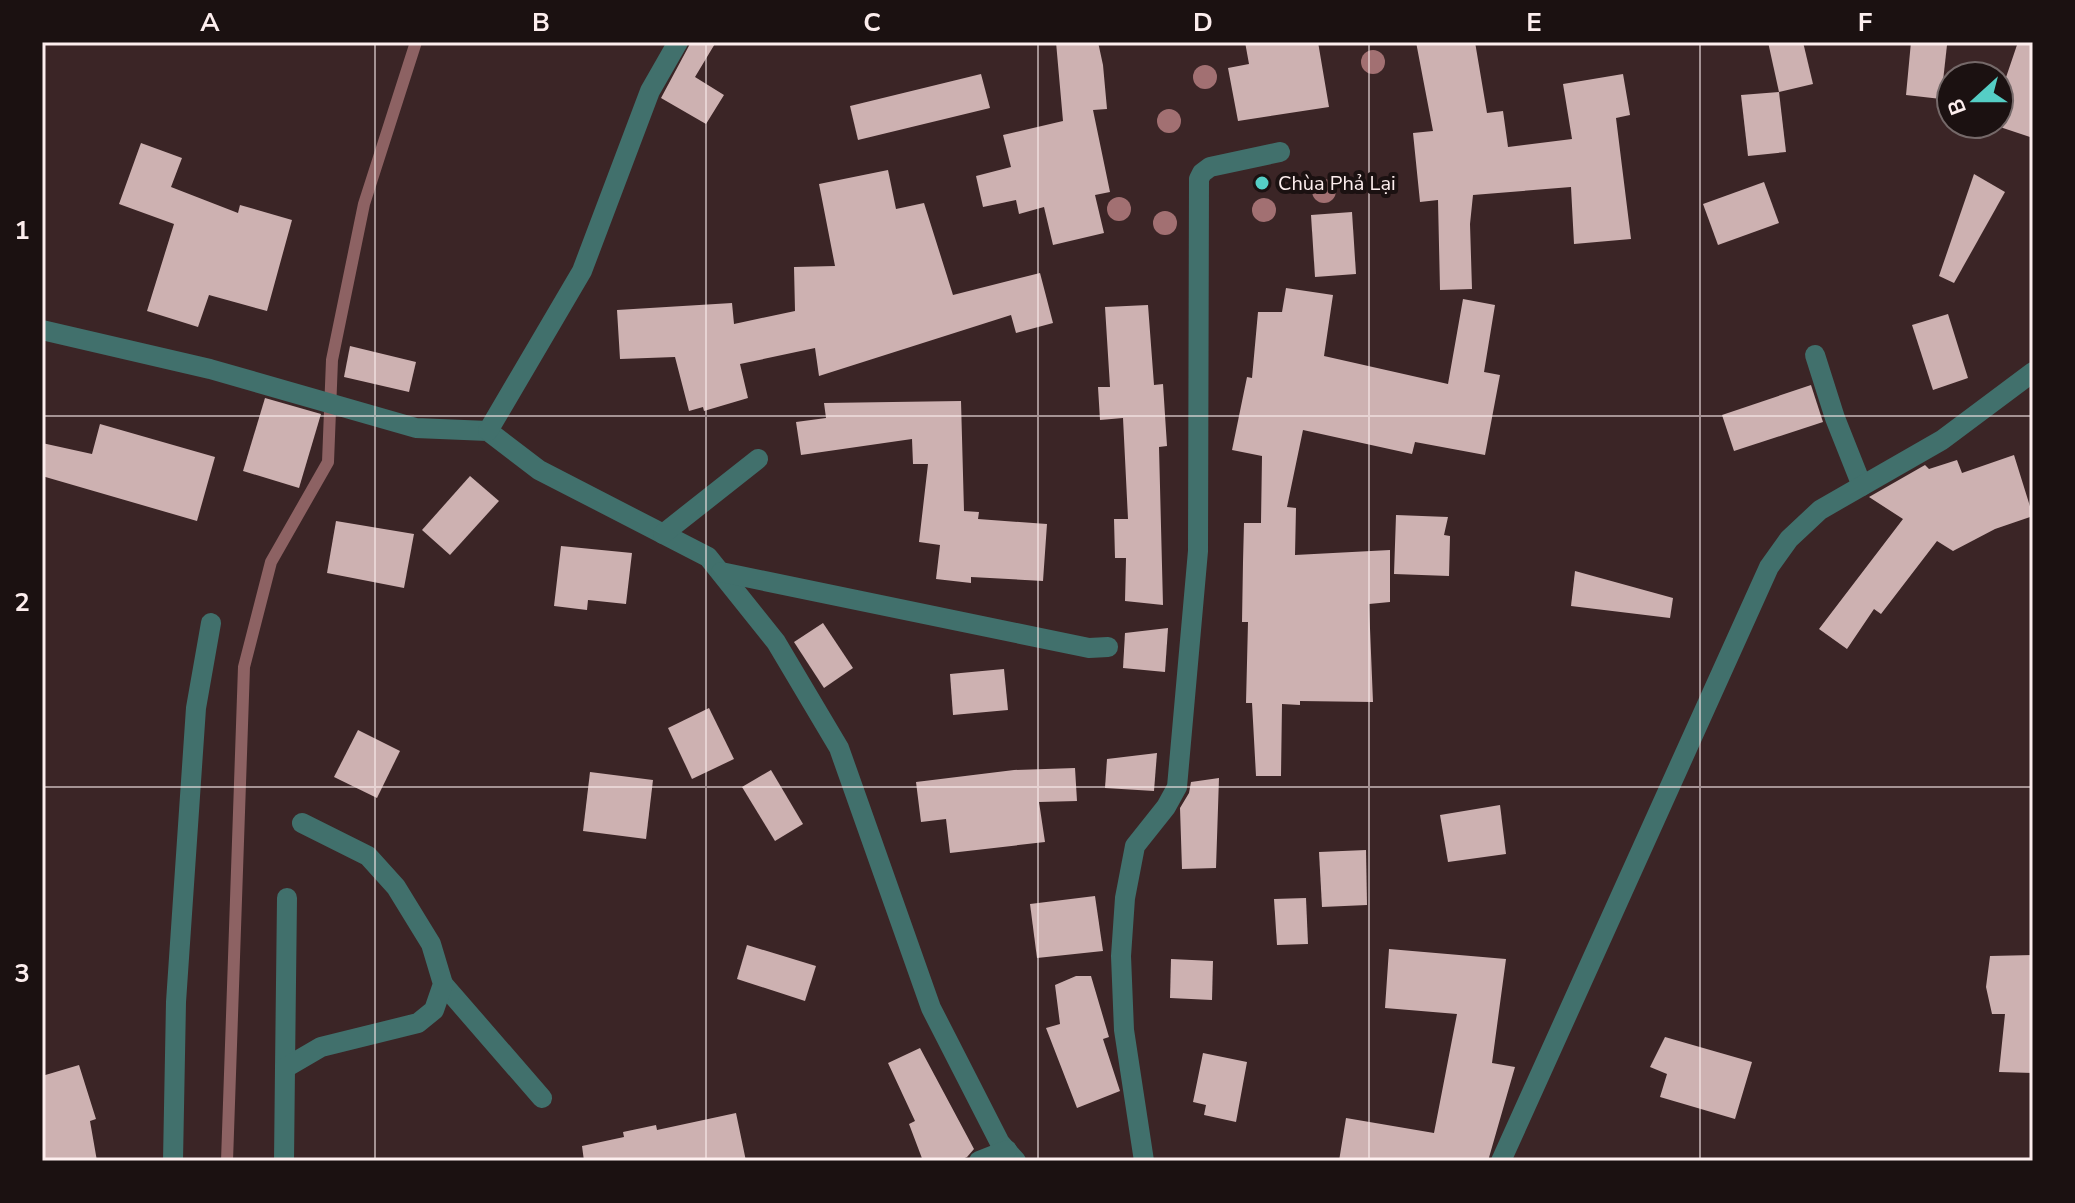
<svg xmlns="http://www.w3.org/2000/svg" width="2075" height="1203" viewBox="0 0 2075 1203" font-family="'Nunito Sans',sans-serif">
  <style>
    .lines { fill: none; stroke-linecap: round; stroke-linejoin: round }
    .stream { stroke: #8d6263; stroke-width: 12 }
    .building { fill: #cdb1b1 }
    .street { stroke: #41706c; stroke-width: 20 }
    .tree { fill: #a27072 }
    .grid { fill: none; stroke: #fdeeee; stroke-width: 2; stroke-opacity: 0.55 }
    .poi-dot { fill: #55cec5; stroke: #1b1111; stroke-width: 3 }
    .labels { text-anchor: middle; stroke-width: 8; stroke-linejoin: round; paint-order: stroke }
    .poi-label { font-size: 20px; fill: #fdeeee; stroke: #1b1111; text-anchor: start }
    .neatline { fill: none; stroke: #fdeeee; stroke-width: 3 }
    .grid-label { font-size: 26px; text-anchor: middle; font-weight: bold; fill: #fdeeee }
  </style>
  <rect width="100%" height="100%" fill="#3b2526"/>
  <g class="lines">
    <polyline class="stream" points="227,1161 244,667 271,562 328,462 332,360 364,204 416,42"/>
  </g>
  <g class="building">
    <polygon points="691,42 716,42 695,77 724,95 706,124 661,98"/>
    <polygon points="1056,42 1098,42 1103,65 1107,109 1093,110 1110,192 1095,195 1104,233 1053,245 1044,207 1019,214 1016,200 983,207 976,176 1011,167 1003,135 1063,121"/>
    <polygon points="1245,42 1318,42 1329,107 1238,121 1228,68 1249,64"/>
    <polygon points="1416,42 1475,42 1487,113 1503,111 1508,147 1572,139 1563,84 1623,74 1630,115 1616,118 1631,239 1574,244 1571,187 1473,195 1470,224 1472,289 1440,290 1438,200 1420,202 1413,133 1433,131"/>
    <polygon points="1768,42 1803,42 1813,84 1779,92"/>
    <polygon points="1911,42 1947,45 1941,99 1906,95"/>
    <polygon points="2018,42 2033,42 2033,138 1994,125 1999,124 1999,98"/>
    <polygon points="981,74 990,108 858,140 850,106"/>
    <polygon points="1779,92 1786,152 1748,156 1741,95"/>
    <polygon points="141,143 182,158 171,187 238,213 240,205 292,220 267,311 209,295 198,327 147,311 174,224 119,204"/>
    <polygon points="888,170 896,209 924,203 953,295 1040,273 1053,323 1016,333 1011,315 819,376 815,348 740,364 748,398 704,411 703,407 689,411 675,357 620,359 617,310 732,303 734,324 795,311 794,267 835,266 819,184"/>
    <polygon points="1974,174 2005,192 1954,283 1939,276"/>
    <polygon points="1764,182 1779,223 1718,245 1703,204"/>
    <polygon points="1352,212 1356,274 1315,277 1311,215"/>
    <polygon points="1286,288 1333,295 1324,356 1448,384 1463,299 1495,305 1484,372 1500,375 1485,455 1415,442 1412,454 1303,430 1287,507 1296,508 1295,555 1390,550 1390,602 1369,604 1373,702 1300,701 1300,705 1282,704 1281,776 1256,776 1252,703 1246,703 1248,622 1242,622 1243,562 1244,523 1261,523 1262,456 1232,450 1247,377 1252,378 1258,312 1282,312"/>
    <polygon points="1148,305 1154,385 1163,384 1167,446 1159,447 1163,605 1125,601 1126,558 1115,558 1114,519 1128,519 1123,418 1100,420 1098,387 1110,387 1105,307"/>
    <polygon points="1948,314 1968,378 1933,390 1912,325"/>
    <polygon points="350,346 416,362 409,392 344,377"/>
    <polygon points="1811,385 1823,422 1734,451 1722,415"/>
    <polygon points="265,398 321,414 299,488 243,471"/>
    <polygon points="961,401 964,511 979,512 978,519 1047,524 1043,581 971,577 971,583 936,579 940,545 919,542 928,464 913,464 912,439 801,455 796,422 826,418 824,403"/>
    <polygon points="100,424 215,457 197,521 42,476 42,443 92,454"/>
    <polygon points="2014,455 2033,516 1995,529 1953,551 1937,541 1881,614 1874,609 1847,649 1819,629 1903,519 1869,497 1925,465 1929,469 1957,460 1962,473"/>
    <polygon points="470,476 499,501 450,555 422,530"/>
    <polygon points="1396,515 1448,517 1444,535 1450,536 1449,576 1394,574"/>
    <polygon points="336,521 414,534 404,588 327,573"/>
    <polygon points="561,546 632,553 626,604 588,600 587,610 554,606"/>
    <polygon points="1575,571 1673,598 1670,618 1571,606"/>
    <polygon points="823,623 853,668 824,688 794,642"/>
    <polygon points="1168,628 1165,672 1123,668 1125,633"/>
    <polygon points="1004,669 1008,710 953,715 950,674"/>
    <polygon points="709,708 734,759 692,779 668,728"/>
    <polygon points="358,730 400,751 377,798 334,777"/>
    <polygon points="1157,753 1154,791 1105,788 1107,759"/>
    <polygon points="1075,768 1077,801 1039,802 1045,842 950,853 946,819 921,822 916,782 1014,770"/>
    <polygon points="771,770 803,824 775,841 742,787"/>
    <polygon points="590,772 653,780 646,839 583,831"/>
    <polygon points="1219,778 1216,868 1182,869 1180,808 1189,793 1191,782"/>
    <polygon points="1500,805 1506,854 1448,862 1440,815"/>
    <polygon points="1366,850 1367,905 1322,907 1319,852"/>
    <polygon points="1095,896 1103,951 1037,958 1030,904"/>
    <polygon points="1306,898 1308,944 1277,945 1274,899"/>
    <polygon points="747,945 816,966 805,1001 737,979"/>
    <polygon points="1389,949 1506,959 1492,1063 1515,1067 1488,1161 1339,1161 1346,1118 1434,1133 1457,1014 1385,1008"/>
    <polygon points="2033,955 2033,1073 1999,1072 2005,1014 1992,1014 1986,987 1990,956"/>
    <polygon points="1171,959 1213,961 1212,1000 1170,998"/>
    <polygon points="1076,976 1091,976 1109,1037 1103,1039 1120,1091 1077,1108 1046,1028 1060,1024 1055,985"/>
    <polygon points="1665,1037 1752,1062 1735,1119 1660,1097 1667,1074 1650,1067"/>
    <polygon points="920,1048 974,1149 967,1157 958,1161 923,1161 909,1124 915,1121 888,1063"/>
    <polygon points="1203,1053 1247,1062 1236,1122 1204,1115 1206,1105 1193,1102"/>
    <polygon points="79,1065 96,1119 90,1121 97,1161 42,1161 42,1076"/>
    <polygon points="736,1113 746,1161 584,1161 582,1146 624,1137 623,1132 656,1125 657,1130"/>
  </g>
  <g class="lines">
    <g class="street">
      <polyline points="42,330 210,369 416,428 488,431 539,470 708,557 776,642 839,748 931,1008 1000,1143 1016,1161"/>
      <polyline points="1815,355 1835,418 1862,486"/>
      <polyline points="488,431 582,271 650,91 678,42"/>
      <polyline points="663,534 758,459"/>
      <polyline points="721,572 1089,648 1108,647"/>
      <polyline points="443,984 542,1098"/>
      <polyline points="285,1068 287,898"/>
      <polyline points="173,1161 176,1002 196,708 211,623"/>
      <polyline points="284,1161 285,1068 321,1047 418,1023 434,1010 443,984 431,944 396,887 368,856 302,823"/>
      <polyline points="979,1161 1007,1150"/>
      <polyline points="1144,1161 1124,1030 1121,956 1125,898 1135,846 1166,807 1177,787 1198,551 1199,179 1202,173 1210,167 1280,152"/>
      <polyline points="1501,1161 1769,567 1789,539 1820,510 1942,440 2033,372"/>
    </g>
  </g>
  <g class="tree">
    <circle cx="1373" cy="62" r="12"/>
    <circle cx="1205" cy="77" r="12"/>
    <circle cx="1169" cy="121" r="12"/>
    <circle cx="1324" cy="191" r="12"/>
    <circle cx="1119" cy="209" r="12"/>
    <circle cx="1264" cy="210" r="12"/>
    <circle cx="1165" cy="223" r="12"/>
  </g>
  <path class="grid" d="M375,42V1161M706,42V1161M1038,42V1161M1369,42V1161M1700,42V1161M42,416H2033M42,787H2033"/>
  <circle class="poi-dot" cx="1262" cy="183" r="8"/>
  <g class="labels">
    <g class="poi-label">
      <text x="1278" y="190">Chùa Phả Lại</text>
    </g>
  </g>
  <rect width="2075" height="1203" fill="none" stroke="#1b1111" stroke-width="88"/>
  <g transform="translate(1975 100) rotate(249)"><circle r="38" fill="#1b1111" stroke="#756969" stroke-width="2"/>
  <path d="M0-6L14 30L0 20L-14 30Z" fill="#55cec5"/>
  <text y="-12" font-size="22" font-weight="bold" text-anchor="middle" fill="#fdeeee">B</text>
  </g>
  <rect x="44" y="44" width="1987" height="1115" class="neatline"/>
  <g class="grid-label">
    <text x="210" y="31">A</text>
    <text x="541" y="31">B</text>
    <text x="872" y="31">C</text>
    <text x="1203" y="31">D</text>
    <text x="1534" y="31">E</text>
    <text x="1865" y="31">F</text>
    <text x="22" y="239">1</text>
    <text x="22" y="611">2</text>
    <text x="22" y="982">3</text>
  </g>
</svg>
